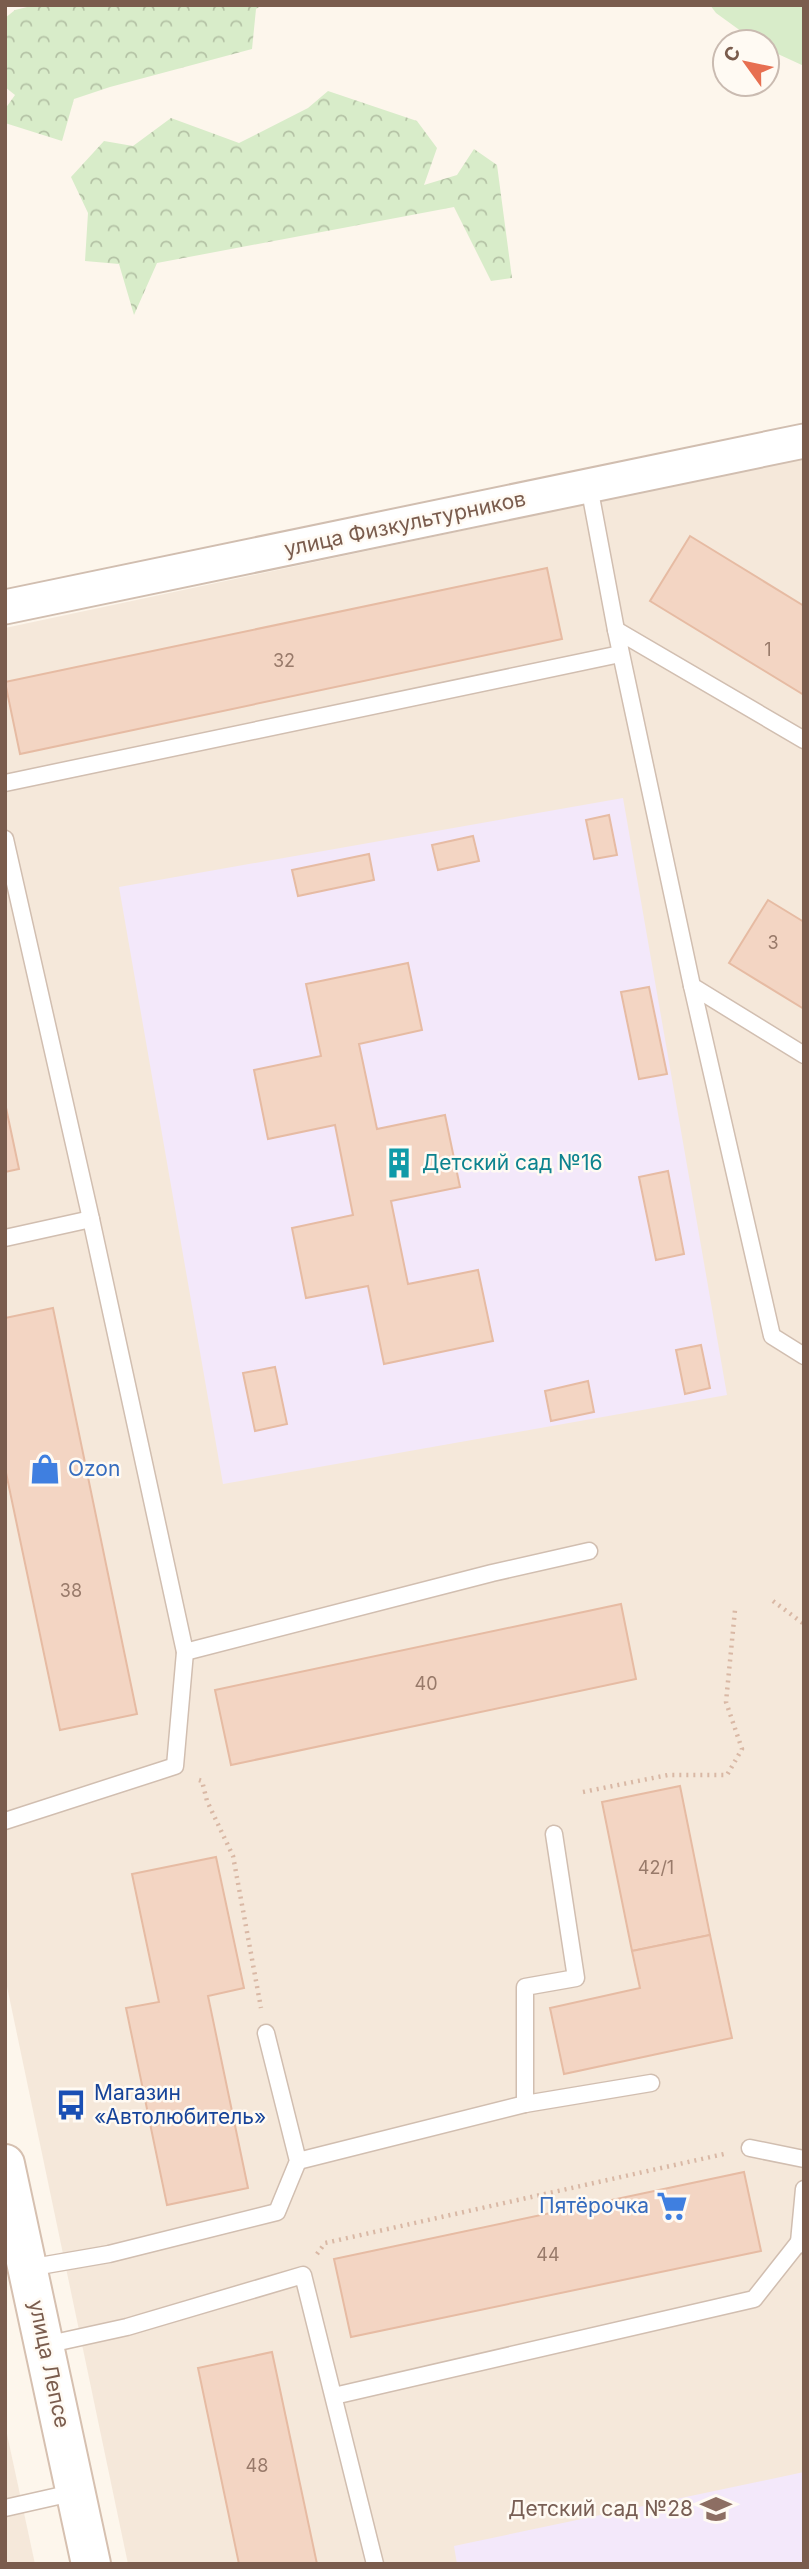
<svg xmlns="http://www.w3.org/2000/svg" width="809" height="2569" viewBox="0 0 809 2569" font-family="Inter,sans-serif">
  <style>
    .residential { fill: #f5e8da }
    .education { fill: #f3e8fa }
    .green { fill: #d8ecc9 }
    .forest { fill: url(#forest-crowns) }
    .building { fill: #f3d5c3; stroke: #e6bba3; stroke-width: 2 }
    .lines { fill: none; stroke-linecap: round; stroke-linejoin: round }
    .lane-casing { stroke: #d1beb0; stroke-width: 19 }
    .street-casing { stroke: #d1beb0; stroke-width: 37 }
    .secondary-casing { stroke: #d6c0b0; stroke-width: 42 }
    .path { stroke: #d9b8a5; stroke-width: 4.5; stroke-dasharray: 2 5; stroke-linecap: butt }
    .lane { stroke: #fff; stroke-width: 16 }
    .street { stroke: #fff; stroke-width: 33 }
    .secondary { stroke: #fff; stroke-width: 38 }
    .labels { text-anchor: middle; stroke-width: 5; stroke-linejoin: round; paint-order: stroke }
    .number-label { font-size: 18px; fill: #987a6a }
    .street-label { font-size: 21px; fill: #7a5c4d; stroke: #fffaf3 }
    .culture-label { font-size: 21px; fill: #0d838f; stroke: #fffaf3; text-anchor: start }
    .shop-label { font-size: 21px; fill: #366cbe; stroke: #fffaf3; text-anchor: start }
    .transit-label { font-size: 21px; fill: #164399; stroke: #fffaf3; text-anchor: start }
    .education-label { font-size: 21px; fill: #785e54; stroke: #fffaf3; text-anchor: end }
  </style>
  <defs>
    <pattern id="forest-crowns" width="20" height="18" patternUnits="userSpaceOnUse" patternTransform="scale(1.75)"><rect width="20" height="18" fill="#d8ecc9"/><path d="M2 6a3 3 0 1 1 6 0M12 15a3 3 0 1 1 6 0" fill="none" stroke="#b4c2a5"/></pattern>
  </defs>
  <rect width="100%" height="100%" fill="#fdf6ec"/>
  <g class="residential">
    <polygon points="804,458 804,2564 128,2564 5,1977 5,628"/>
    <polygon points="5,2425 35,2564 5,2564"/>
  </g>
  <g class="education">
    <polygon points="623,798 727,1395 223,1484 119,887"/>
    <polygon points="804,2472 804,2564 457,2564 454,2546"/>
  </g>
  <polygon class="green" points="710,5 804,5 804,66 767,49 767,42 756,42 716,13"/>
  <g class="forest">
    <polygon points="35,5 262,5 256,9 252,49 110,87 74,99 62,141 5,123 5,109 15,95 5,87 5,18 15,10"/>
    <polygon points="328,91 417,121 437,148 424,185 457,175 474,149 497,165 512,278 491,281 454,207 157,263 134,315 119,264 85,261 88,213 71,177 104,141 133,146 171,118 239,143 308,108"/>
  </g>
  <g class="building">
    <polygon points="690,536 804,606 804,695 650,601"/>
    <polygon points="547,568 562,639 20,754 5,682"/>
    <polygon points="609,815 617,855 594,859 586,820"/>
    <polygon points="473,836 479,861 438,870 432,845"/>
    <polygon points="369,854 374,880 298,896 292,870"/>
    <polygon points="768,900 804,922 804,1009 729,963"/>
    <polygon points="408,963 422,1030 359,1044 377,1129 445,1115 460,1187 391,1201 408,1284 478,1270 493,1341 384,1364 368,1286 306,1298 292,1228 353,1215 335,1125 268,1139 254,1070 321,1056 306,984"/>
    <polygon points="649,987 667,1074 639,1079 621,992"/>
    <polygon points="5,1103 19,1169 5,1172"/>
    <polygon points="668,1171 684,1254 656,1260 639,1177"/>
    <polygon points="53,1308 137,1714 60,1730 5,1468 5,1318"/>
    <polygon points="701,1345 710,1388 685,1394 676,1350"/>
    <polygon points="275,1367 287,1424 255,1431 243,1373"/>
    <polygon points="588,1381 594,1412 551,1421 545,1391"/>
    <polygon points="621,1604 636,1679 231,1765 215,1690"/>
    <polygon points="680,1786 710,1935 632,1951 602,1802"/>
    <polygon points="216,1857 244,1988 208,1996 248,2188 167,2205 126,2008 159,2002 132,1874"/>
    <polygon points="710,1935 732,2038 564,2074 550,2008 640,1988 632,1951"/>
    <polygon points="744,2172 761,2251 351,2337 334,2259"/>
    <polygon points="272,2352 317,2564 239,2564 198,2368"/>
  </g>
  <g class="lines">
    <g class="lane-casing">
      <g id="lane">
        <polyline points="589,486 616,630"/>
        <polyline points="804,740 616,630 692,986 804,1055"/>
        <polyline points="5,783 620,654"/>
        <polyline points="5,839 91,1219 185,1652 175,1766 5,1821"/>
        <polyline points="692,986 772,1336 804,1356"/>
        <polyline points="5,1238 91,1219"/>
        <polyline points="185,1652 492,1573 589,1551"/>
        <polyline points="525,2104 525,1987 576,1978 554,1834"/>
        <polyline points="750,2148 804,2159"/>
        <polyline points="298,2161 525,2104 651,2083"/>
        <polyline points="799,2242 804,2189"/>
        <polyline points="28,2268 109,2254 277,2212 298,2161 266,2033"/>
        <polyline points="45,2345 127,2327 303,2275 375,2564"/>
        <polyline points="334,2396 754,2299 799,2242 804,2245"/>
        <polyline points="5,2508 76,2492"/>
      </g>
    </g>
    <g class="street-casing">
      <polyline id="street" points="5,607 804,441"/>
    </g>
    <g class="secondary-casing">
      <polyline id="secondary" points="5,2164 91,2564"/>
    </g>
    <g class="path">
      <polyline points="773,1601 804,1624"/>
      <polyline points="199,1780 202,1781 207,1801 233,1856 261,2008"/>
      <polyline points="583,1792 668,1775 727,1775 742,1749 726,1702 735,1610"/>
      <polyline points="317,2254 325,2243 724,2154"/>
    </g>
    <use href="#lane" class="lane"/>
    <use href="#street" class="street"/>
    <use href="#secondary" class="secondary"/>
  </g>
  <defs>
    <g id="building-bare" transform="scale(2.415)"><path d="M-4-6H4V6H1V3H-1V6H-4ZM-2.5-4.3h1.7v1.8h-1.7ZM.8-4.3h1.7v1.8H.8ZM-2.5-1h1.7V.8h-1.7ZM.8-1h1.7V.8H.8Z" fill="#0f9aa8" stroke="#fffaf3" stroke-width="2.5" paint-order="stroke"/></g>
    <g id="shop-bare" transform="scale(2.415)"><path d="M-5-2.5h2.3a2.7 3.5 0 0 1 5.4 0H5L5.5 6h-11ZM-1.5-2.5h3a1.5 2.3 0 0 0-3 0Z" fill="#3f7fe0" stroke="#fffaf3" stroke-width="2.5" paint-order="stroke"/></g>
    <g id="bus-bare" transform="scale(2.415)"><path d="M-5-6H5V4H4V6H2V4H-2V6H-4V4H-5ZM-3.5-4V0h7V-4ZM-3.5 1.2v1.5H-2V1.2ZM2 1.2v1.5H3.5V1.2Z" fill="#1a4fb4" stroke="#fffaf3" stroke-width="2.5" paint-order="stroke"/></g>
    <g id="supermarket-bare" transform="scale(2.415)"><path d="M-6-5.5h2.5l.6 2H6L4.5 2H-2.5L-4.4-4H-6ZM-1.5 3.2a1.3 1.3 0 1 0 .1 0ZM3 3.2a1.3 1.3 0 1 0 .1 0Z" fill="#3f7fe0" stroke="#fffaf3" stroke-width="2.5" paint-order="stroke"/></g>
    <g id="school-bare" transform="scale(2.415)"><path d="M0-5L7-2L0 1L-7-2ZM-4 1L0 2.5L4 1V4Q0 6-4 4Z" fill="#8d6e63" stroke="#fffaf3" stroke-width="2.5" paint-order="stroke"/></g>
  </defs>
  <g fill-rule="evenodd">
    <use href="#building-bare" x="399" y="1163"/>
    <use href="#shop-bare" x="45" y="1469"/>
    <use href="#bus-bare" x="71" y="2105"/>
    <use href="#supermarket-bare" x="672" y="2206"/>
    <use href="#school-bare" x="716" y="2509"/>
  </g>
  <g class="labels">
    <g class="number-label">
      <text x="768" y="656">1</text>
      <text x="284" y="667">32</text>
      <text x="773" y="949">3</text>
      <text x="71" y="1597">38</text>
      <text x="426" y="1690">40</text>
      <text x="656" y="1874">42/1</text>
      <text x="548" y="2261">44</text>
      <text x="257" y="2472">48</text>
    </g>
    <g class="street-label">
      <text transform="translate(405 524) rotate(-12)" y="7">улица Физкультурников</text>
      <text transform="translate(49 2364) rotate(78)" y="7">улица Лепсе</text>
    </g>
    <g class="culture-label">
      <text x="422" y="1170">Детский сад №16</text>
    </g>
    <g class="shop-label">
      <text x="68" y="1476">Ozon</text>
      <text x="649" y="2213" text-anchor="end">Пятёрочка</text>
    </g>
    <g class="transit-label">
      <text x="94" y="2100">Магазин<tspan x="94" dy="24">«Автолюбитель»</tspan></text>
    </g>
    <g class="education-label">
      <text x="693" y="2516">Детский сад №28</text>
    </g>
  </g>
  <rect width="809" height="2569" fill="none" stroke="#7a5c4d" stroke-width="14"/>
  <g transform="translate(746 63) rotate(303)"><circle r="33" fill="#fffaf3" stroke="#cabbb1" stroke-width="2"/>
  <path d="M0-5L12 26L0 18L-12 26Z" fill="#e76f51"/>
  <text y="-10" font-size="19" font-weight="bold" text-anchor="middle" fill="#7a5c4d">С</text>
  </g>
</svg>
